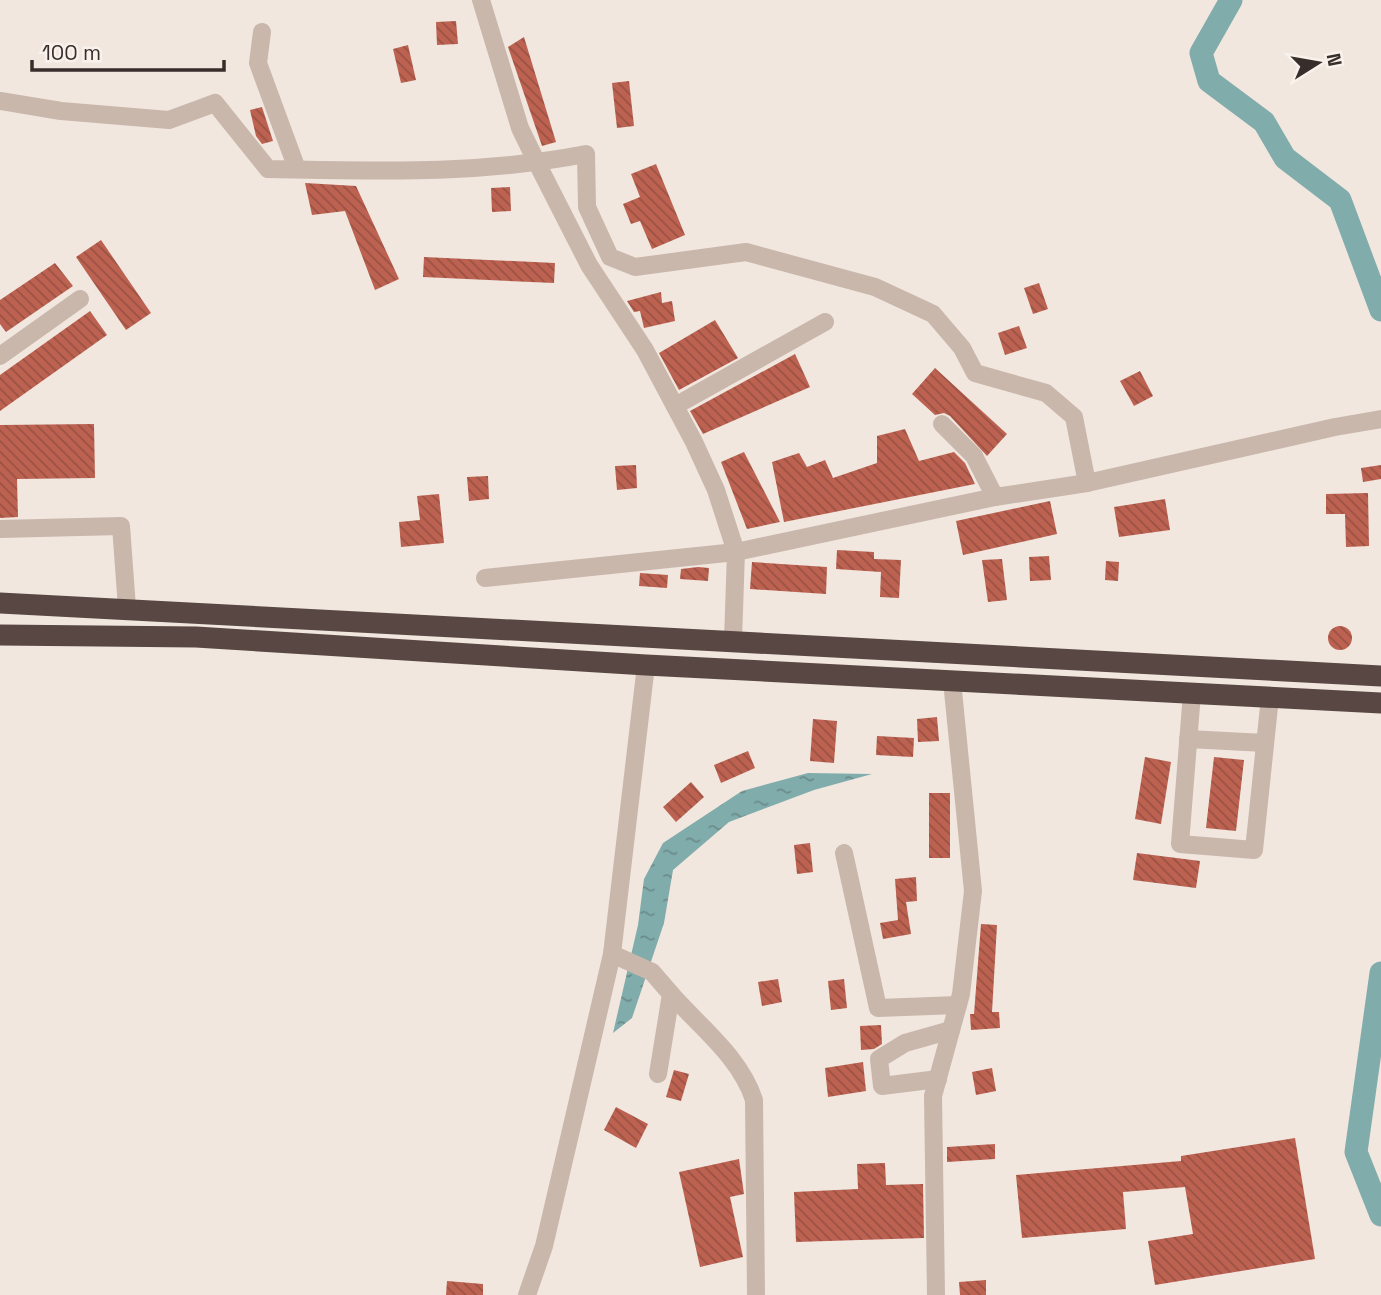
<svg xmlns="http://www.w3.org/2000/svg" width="1381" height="1295" viewBox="0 0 1381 1295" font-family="'Space Grotesk',sans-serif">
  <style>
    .water { fill: url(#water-ripples) }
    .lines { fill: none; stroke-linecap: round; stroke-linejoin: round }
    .river { stroke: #80acab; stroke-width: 23 }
    .building { fill: url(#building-back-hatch) }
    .minor { stroke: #c9b7ac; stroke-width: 18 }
    .highway { stroke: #584742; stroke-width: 21 }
  </style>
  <defs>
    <pattern id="water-ripples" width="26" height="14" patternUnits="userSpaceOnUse" patternTransform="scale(1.75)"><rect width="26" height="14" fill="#80acab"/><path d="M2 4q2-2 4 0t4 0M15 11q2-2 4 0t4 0" fill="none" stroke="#6a8c8b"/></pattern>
    <pattern id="building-back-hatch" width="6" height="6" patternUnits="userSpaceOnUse" patternTransform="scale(1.75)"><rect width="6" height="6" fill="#bd6251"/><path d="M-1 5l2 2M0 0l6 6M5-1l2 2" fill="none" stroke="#9a5143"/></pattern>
  </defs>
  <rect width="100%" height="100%" fill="#f1e7df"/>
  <polygon class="water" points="808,773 872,774 814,790 729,822 673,870 664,923 632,1018 613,1033 638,925 644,879 663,843 742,791"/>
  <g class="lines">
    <g class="river">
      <polyline points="1231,0 1201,53 1209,81 1264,122 1285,158 1340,200 1381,310"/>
      <polyline points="1381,973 1356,1152 1381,1215"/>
    </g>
  </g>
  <g class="building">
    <polygon points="456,21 458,44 437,45 436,22"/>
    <polygon points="524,37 556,142 542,146 508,47"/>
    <polygon points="408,45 416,80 401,83 393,49"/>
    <polygon points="629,81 634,126 617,128 612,83"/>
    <polygon points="262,107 273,141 262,144 256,136 250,110"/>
    <polygon points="656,164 685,235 652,249 640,221 631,224 623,204 640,197 631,174"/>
    <polygon points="305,183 356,186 399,279 375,290 345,211 312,215"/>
    <polygon points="510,187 511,211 492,212 491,188"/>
    <polygon points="101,240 151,313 126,330 76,257"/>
    <polygon points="424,257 555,263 554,283 423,277"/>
    <polygon points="55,263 73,286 6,332 0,324 0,300"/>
    <polygon points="1039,283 1048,309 1033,314 1024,288"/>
    <polygon points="661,292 662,303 672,301 675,321 644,328 640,311 634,312 627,301"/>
    <polygon points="90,311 107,335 0,411 0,375"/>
    <polygon points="715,320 738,358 679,390 659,353"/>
    <polygon points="1019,326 1027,348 1005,355 998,333"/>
    <polygon points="795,354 810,387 703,434 690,411"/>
    <polygon points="935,368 1007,434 987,456 950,416 944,413 935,415 912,394"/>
    <polygon points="1140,371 1153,396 1134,406 1120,381"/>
    <polygon points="94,424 95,478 17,479 18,517 0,518 0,425"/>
    <polygon points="905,429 919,461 954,452 965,463 975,484 784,522 772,462 799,453 807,467 825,460 833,478 877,463 877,436"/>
    <polygon points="744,452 780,522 747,529 721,462"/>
    <polygon points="636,465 637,488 617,490 615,466"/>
    <polygon points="1381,465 1381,479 1363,482 1361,468"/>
    <polygon points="488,476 489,499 469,501 467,477"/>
    <polygon points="1368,493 1369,546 1346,547 1345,514 1326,514 1326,494"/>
    <polygon points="439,494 444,543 401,547 399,522 420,520 417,496"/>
    <polygon points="1165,499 1170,530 1119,537 1114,507"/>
    <polygon points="1050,501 1057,534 963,555 956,521"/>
    <polygon points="837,550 874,552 874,559 901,560 899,598 880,597 881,572 836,569"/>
    <polygon points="1049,556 1051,580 1030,581 1029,557"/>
    <polygon points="1002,559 1007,600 988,602 982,560"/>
    <polygon points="1106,561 1119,562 1118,581 1105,580"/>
    <polygon points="752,562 827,567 826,594 750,589"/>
    <polygon points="698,567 709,568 708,581 680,579 681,569"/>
    <polygon points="640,573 668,575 667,588 639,586"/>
    <circle cx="1340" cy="638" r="12"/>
    <polygon points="937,717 939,741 918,742 917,719"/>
    <polygon points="813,719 837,721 834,763 810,761"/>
    <polygon points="877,736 914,738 913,757 876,755"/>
    <polygon points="748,751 755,768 721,783 714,765"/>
    <polygon points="1145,757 1171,762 1161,824 1135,819"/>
    <polygon points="1214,757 1244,760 1236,831 1206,828"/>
    <polygon points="691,782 704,797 676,822 663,807"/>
    <rect x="929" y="793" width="21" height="65"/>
    <polygon points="810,843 813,872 797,874 794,845"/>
    <polygon points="1137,853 1200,861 1196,888 1133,880"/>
    <polygon points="916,877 917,901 906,902 911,934 883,939 880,923 898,920 895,879"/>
    <polygon points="981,924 997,925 992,1012 999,1012 1000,1028 971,1030 970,1014 974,1014"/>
    <polygon points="778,979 782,1002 762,1006 758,982"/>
    <polygon points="844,979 847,1008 831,1010 828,981"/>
    <polygon points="881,1025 882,1044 874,1049 861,1050 860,1026"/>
    <polygon points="863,1062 866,1091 828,1097 825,1068"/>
    <polygon points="992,1068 996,1091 976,1095 972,1072"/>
    <polygon points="674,1070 689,1074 681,1101 666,1097"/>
    <polygon points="616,1107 648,1124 636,1148 604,1130"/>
    <polygon points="1295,1138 1315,1259 1155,1285 1148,1241 1193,1234 1185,1187 1123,1192 1126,1229 1022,1238 1016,1175 1181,1161 1181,1156"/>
    <polygon points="995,1144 995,1159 947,1162 947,1147"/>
    <polygon points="739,1159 744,1194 730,1197 743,1257 700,1267 679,1172"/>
    <polygon points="885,1163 886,1185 923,1184 924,1238 796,1242 794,1192 858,1189 857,1164"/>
    <polygon points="986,1280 986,1295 960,1295 959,1282"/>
    <polygon points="447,1281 483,1284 483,1295 446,1295"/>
  </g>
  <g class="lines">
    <g class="minor">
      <polyline points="481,0 520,128 537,163 589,265 645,350 694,442 716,490 736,552 733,640"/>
      <polyline points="262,32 258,63 297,169"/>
      <path d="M0,101L61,111L169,120L215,103L268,169C378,171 476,175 586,154L587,207L610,257L635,267L746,252L875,287L933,314L962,348L975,373L1046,393L1074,417L1087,483"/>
      <polyline points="0,356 80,299"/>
      <polyline points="675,406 825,322"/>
      <polyline points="942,424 974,456 995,497"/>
      <polyline points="0,529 121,526 127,608"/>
      <polyline points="485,578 736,552 995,497 1087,483 1335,427 1381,419"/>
      <polyline points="1192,693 1180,844 1254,850 1270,697"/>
      <polyline points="1188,739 1265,743"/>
      <polyline points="844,853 878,1008 958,1005"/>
      <polyline points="612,954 652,972 671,994 658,1074"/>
      <path d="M671,994C701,1028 740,1057 754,1100L756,1295"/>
      <polyline points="938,1079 882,1086 879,1059 905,1043 951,1030"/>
      <polyline points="527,1295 544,1246 612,954 646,665"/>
      <polyline points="936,1295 933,1096 961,994 973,891 952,681"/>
    </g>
    <g class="highway">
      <polyline points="0,603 1381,676"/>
      <polyline points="0,635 196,637 646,665 1381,703"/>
    </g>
  </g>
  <g transform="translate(1318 63) rotate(79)" stroke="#f9f2ec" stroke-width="5" paint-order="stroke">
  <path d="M0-5L12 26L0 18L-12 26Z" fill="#372d2a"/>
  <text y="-10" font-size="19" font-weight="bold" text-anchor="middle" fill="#372d2a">N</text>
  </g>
  <path d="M32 60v10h192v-10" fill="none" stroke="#372d2a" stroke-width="3.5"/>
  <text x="42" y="60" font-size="21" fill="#372d2a" stroke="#f9f2ec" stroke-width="5" paint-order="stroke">100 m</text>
</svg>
